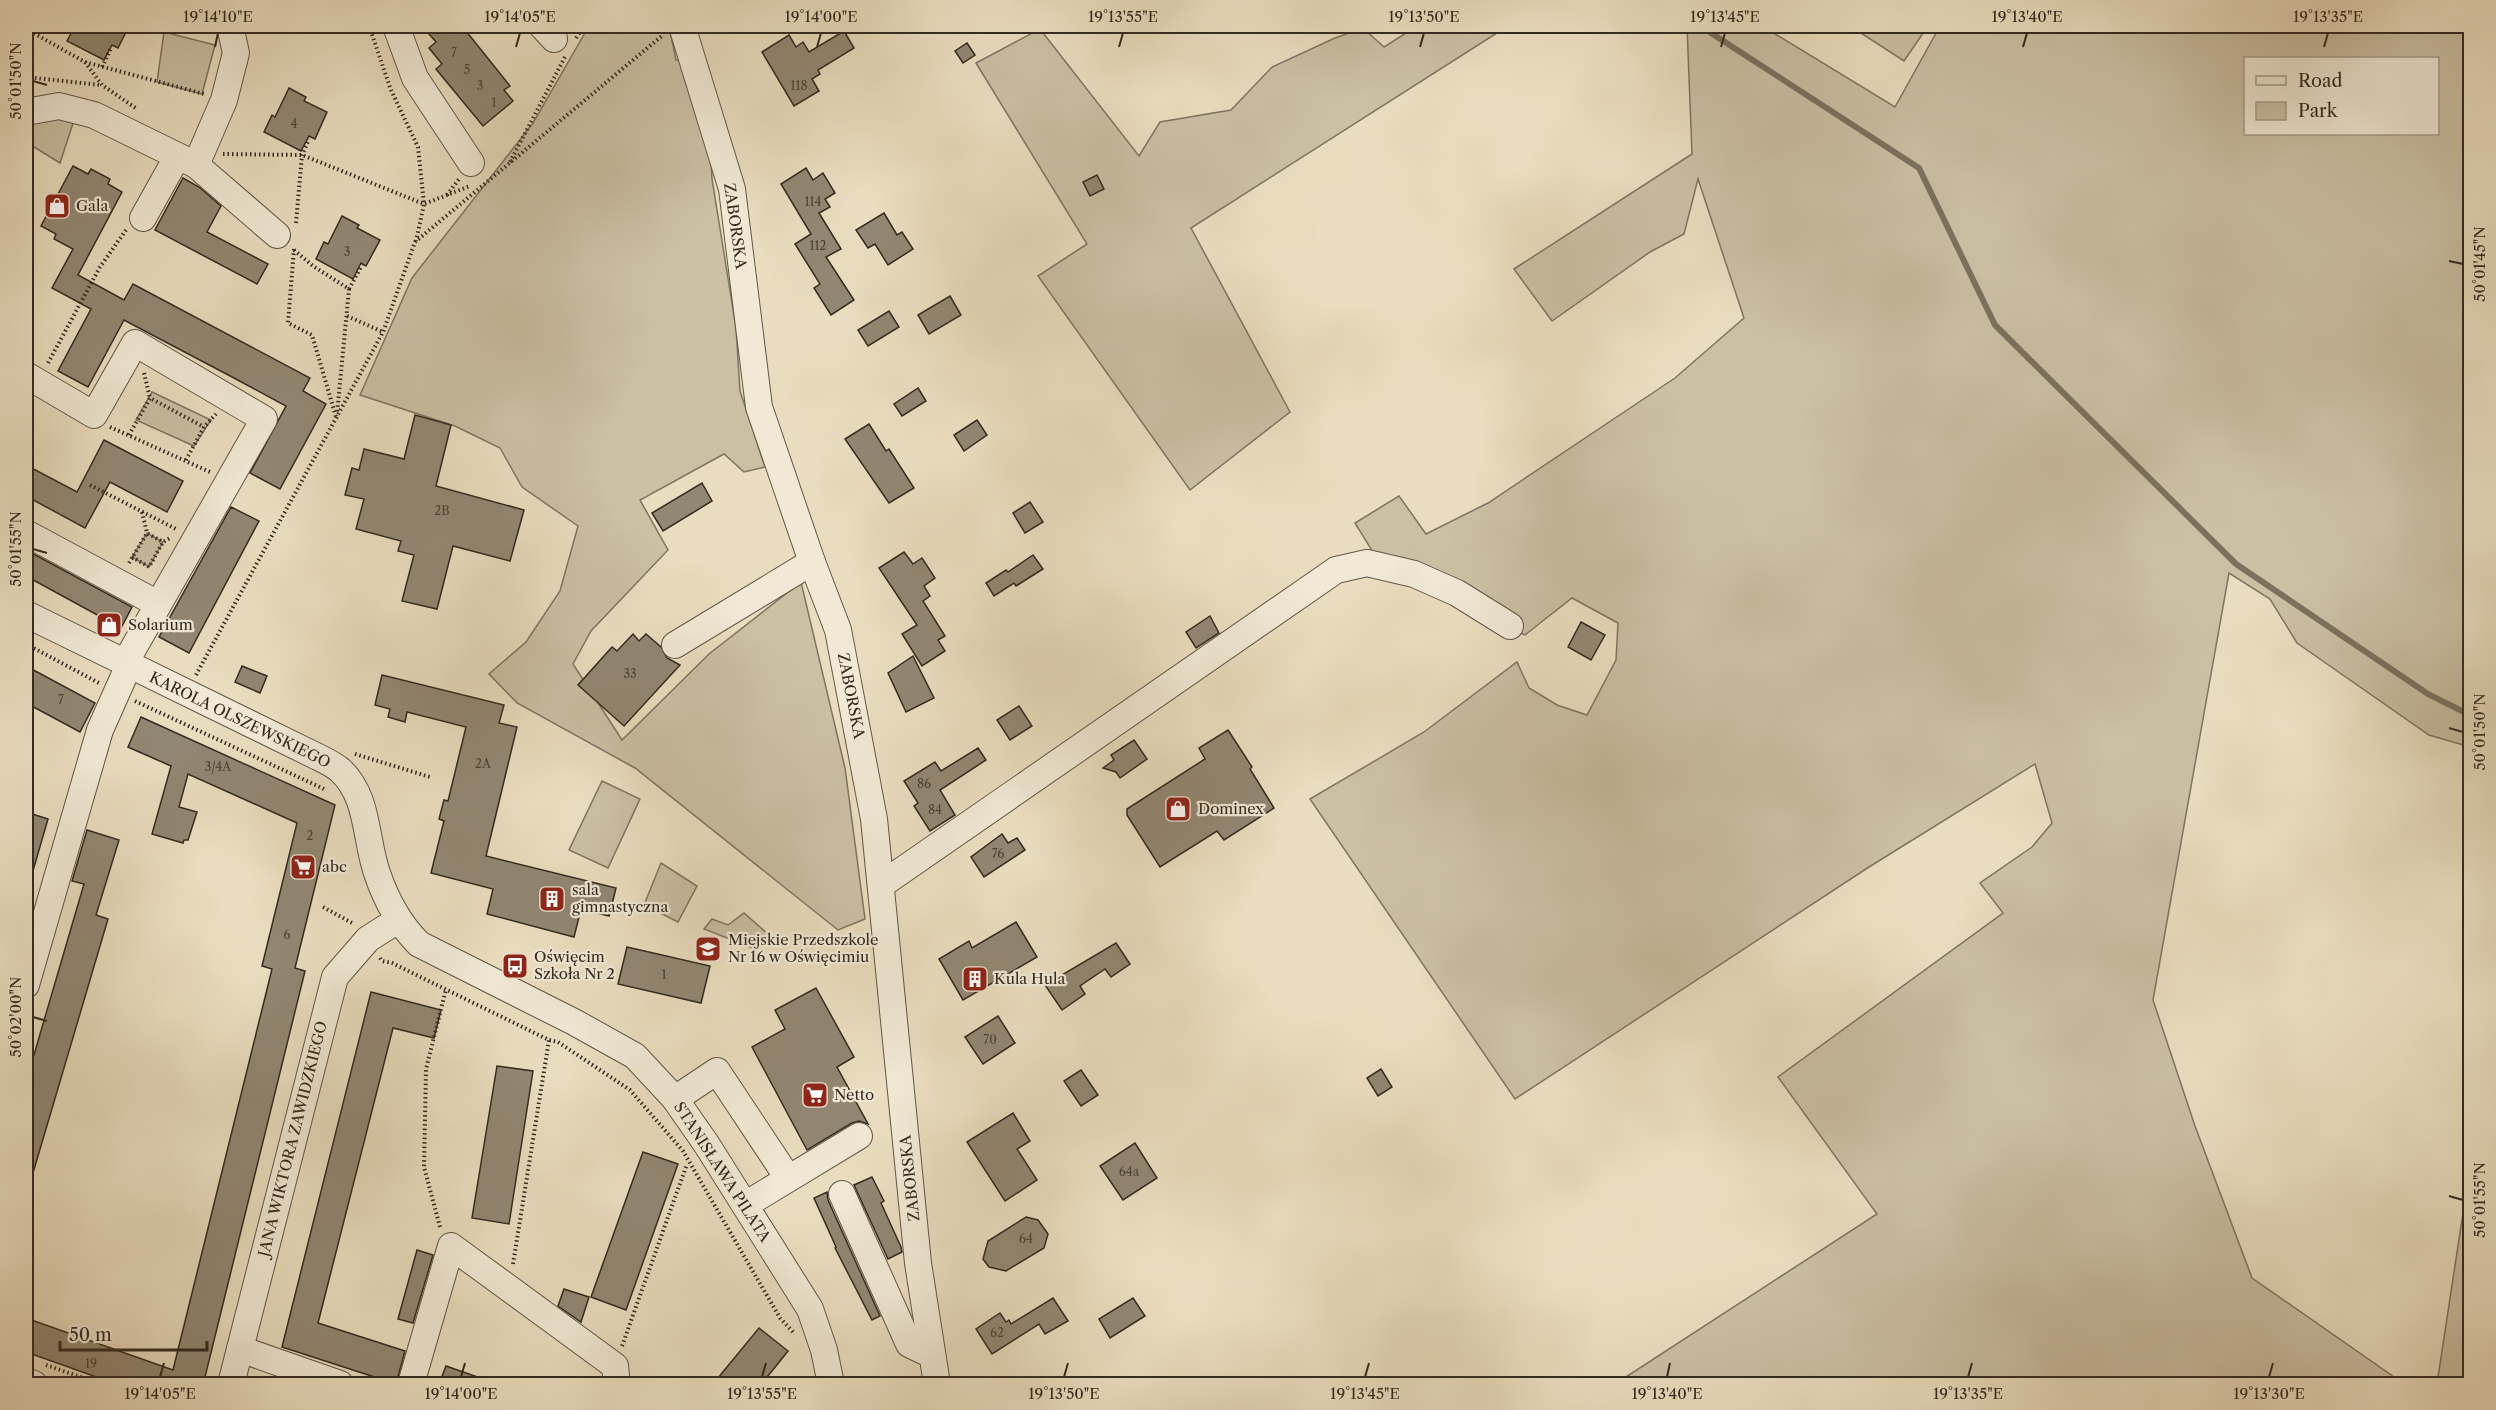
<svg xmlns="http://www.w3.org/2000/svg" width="2496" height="1410" viewBox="0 0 2496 1410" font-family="'Libre Caslon Text',serif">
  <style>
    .green { fill: #cbbfa4; stroke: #7f7462; stroke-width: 1.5; fill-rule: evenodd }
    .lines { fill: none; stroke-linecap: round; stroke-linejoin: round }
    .stream { stroke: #7c715f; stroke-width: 6 }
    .building { fill: #928773; stroke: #332a20; stroke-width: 1.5 }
    .minor-casing { stroke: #615748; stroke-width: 28 }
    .path { stroke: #332a20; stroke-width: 4; stroke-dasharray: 1.5 3; stroke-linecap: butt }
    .minor { stroke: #f1e9d5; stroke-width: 26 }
    .ticks { fill: none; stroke: #332a20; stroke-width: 2 }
    .labels { text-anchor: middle; stroke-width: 4.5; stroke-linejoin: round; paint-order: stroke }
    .number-label { font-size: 12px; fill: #4b4135 }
    .poi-label { font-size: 15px; fill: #332a20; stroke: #f1e9d5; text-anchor: start }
    .street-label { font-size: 15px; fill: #332a20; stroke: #f1e9d5 }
    .neatline { fill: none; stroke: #332a20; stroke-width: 2 }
    .ticks-label { font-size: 15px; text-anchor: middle; fill: #332a20 }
  </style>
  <rect width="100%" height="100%" fill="#eaddbf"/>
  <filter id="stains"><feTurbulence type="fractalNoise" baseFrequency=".00333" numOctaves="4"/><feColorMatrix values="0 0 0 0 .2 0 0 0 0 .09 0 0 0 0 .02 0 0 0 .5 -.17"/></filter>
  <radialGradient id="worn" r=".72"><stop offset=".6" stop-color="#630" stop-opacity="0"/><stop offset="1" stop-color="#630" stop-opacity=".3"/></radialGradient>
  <g class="green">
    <polygon points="589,26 669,26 676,60 685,61 710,145 712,179 736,328 740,391 765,467 744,472 724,454 640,500 668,550 591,631 573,664 622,740 709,654 801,582 845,768 865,919 838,930 635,768 517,703 489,674 526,642 560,591 578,526 522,487 500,448 455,426 360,395 412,278 533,123"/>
    <polygon points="1417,26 1508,26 1191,228 1290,412 1190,490 1038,276 1087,244 976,63 1040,29 1139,156 1160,122 1231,110 1272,67 1335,38 1363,28 1384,47"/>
    <path d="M1687,26H1762L1895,107L1940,26H2461L2470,45V747L2429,735L2297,643L2270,599L2229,573L2153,1000L2195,1126L2252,1278L2404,1384H1615L1877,1214L1778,1077L2003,913L1980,883L2032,847L2052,823L2035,764L1869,867L1515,1099L1310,799L1424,732L1517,662L1529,688L1557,705L1587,715L1616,660L1618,623L1572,598L1525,635L1387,575L1355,523L1399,496L1426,534L1488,503L1675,378L1744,318L1698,179L1684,234L1650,252L1552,321L1514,269L1692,154ZM2246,58H2438V134H2246Z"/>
    <polygon points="1850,26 1928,26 1904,61"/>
    <polygon points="164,32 215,45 202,94 157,82"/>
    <polygon points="77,111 60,163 26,142 26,113"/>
    <polygon points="152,392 211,420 194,446 136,420"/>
    <polygon points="147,533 163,542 149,567 132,557"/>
    <polygon points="602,781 640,799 608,868 569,850"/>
    <polygon points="661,863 697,886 678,922 644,905"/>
    <polygon points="744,913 769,935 752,948 704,929 712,919 728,925"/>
    <polygon points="2470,1167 2470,1384 2437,1384"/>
  </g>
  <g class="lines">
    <polyline class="stream" points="1711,26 1711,33 1919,168 1995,325 2236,564 2428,694 2470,715"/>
  </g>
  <g class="building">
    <polygon points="75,26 129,26 118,48 112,45 104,60 67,41"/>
    <polygon points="422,26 462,26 510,86 504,90 513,101 483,126 436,69 442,64 429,48 436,42"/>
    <polygon points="844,31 854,48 818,70 820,74 812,79 819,91 794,106 762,52 789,35 796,47 803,42 809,52"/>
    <polygon points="967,43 975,55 963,63 955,51"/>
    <polygon points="289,88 306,97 304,101 327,112 315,139 309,136 301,151 264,132 272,115 275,117"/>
    <polygon points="73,166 88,174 91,169 110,179 108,184 122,192 78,275 124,300 133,284 310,378 303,391 326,404 280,489 250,473 286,406 234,378 124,320 88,387 58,371 91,309 52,288 73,249 54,239 56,234 41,226"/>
    <polygon points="806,168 813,180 823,173 835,193 825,199 830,207 819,213 841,249 826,257 854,300 831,315 814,288 820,284 795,244 811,234 781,184"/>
    <polygon points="1097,175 1104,189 1090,196 1083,182"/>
    <polygon points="183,178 199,187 221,206 207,232 268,264 257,284 155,230"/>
    <polygon points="884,213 897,235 902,232 913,249 888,265 875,244 868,248 856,230"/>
    <polygon points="342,216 359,225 357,228 380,240 366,266 361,263 353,279 316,259 324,242 328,244"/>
    <polygon points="950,296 961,315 929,334 918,315"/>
    <polygon points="889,311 899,327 868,346 858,330"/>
    <polygon points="918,388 926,401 902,416 894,404"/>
    <polygon points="415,415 451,425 436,486 524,510 510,561 453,546 437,609 402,601 414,555 398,551 401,541 356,529 364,499 345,495 352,468 359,470 364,449 404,459"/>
    <polygon points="977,420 987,435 964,451 954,435"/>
    <polygon points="869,424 886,451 889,449 914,488 889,503 845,439"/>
    <polygon points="104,440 183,481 167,512 110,482 85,528 26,496 26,465 77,492"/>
    <polygon points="702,483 712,501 663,531 652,513"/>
    <polygon points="1030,502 1043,522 1025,533 1013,513"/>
    <polygon points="231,507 259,521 189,653 159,637"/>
    <polygon points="26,550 132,607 121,628 26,576"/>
    <polygon points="904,552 913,564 922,558 935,578 924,586 930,596 923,601 945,636 938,640 945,651 922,666 902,634 917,625 879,568"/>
    <polygon points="1033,555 1043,569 1016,586 1014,583 994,596 986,583 1006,570 1008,572"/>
    <polygon points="1210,616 1219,633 1196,648 1186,632"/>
    <polygon points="1581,622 1605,635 1591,660 1568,647"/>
    <polygon points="633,634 639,641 646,634 661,647 667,658 680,665 624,726 578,685 612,647 617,651"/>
    <polygon points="913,656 934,698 906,712 888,673"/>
    <polygon points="26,666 95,703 80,732 26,703"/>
    <polygon points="242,666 267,676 260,693 235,682"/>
    <polygon points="382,675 504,705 499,723 517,727 486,856 616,888 609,916 581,909 574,937 487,914 493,889 431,873 444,821 439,819 444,800 448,801 466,727 407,712 405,722 388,717 390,709 375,705"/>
    <polygon points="1019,706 1032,726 1010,740 997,720"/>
    <polygon points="141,717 335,805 295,968 305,971 204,1381 207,1382 207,1384 116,1384 26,1352 26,1318 173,1370 272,969 262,966 297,823 188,774 179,807 197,812 188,840 184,840 183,843 152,834 171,766 128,747"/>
    <polygon points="1228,730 1252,767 1250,769 1274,808 1224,840 1217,831 1160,867 1127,815 1127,809 1205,759 1199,748"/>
    <polygon points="1134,740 1147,759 1120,778 1116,772 1103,768 1114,760 1111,755"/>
    <polygon points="978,748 986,760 940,790 955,815 930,831 914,806 918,803 904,781 935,762 941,771"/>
    <polygon points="26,812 48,819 30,881 26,880"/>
    <polygon points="87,830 119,840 96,915 108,919 30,1183 26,1182 26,1082 84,884 72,881"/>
    <polygon points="1002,834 1008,843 1017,838 1025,850 984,877 971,857"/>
    <polygon points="1016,922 1037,957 963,1000 939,959 969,941 972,948"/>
    <polygon points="1116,943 1130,964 1111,977 1105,969 1080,986 1085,994 1062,1010 1045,985"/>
    <polygon points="627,947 710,966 701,1003 618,984"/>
    <polygon points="816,988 854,1057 837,1067 868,1124 859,1121 852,1123 807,1150 752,1047 785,1029 775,1010"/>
    <polygon points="371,992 441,1010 434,1038 393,1028 318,1323 405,1351 396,1384 282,1347"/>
    <polygon points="998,1016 1015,1043 983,1064 965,1037"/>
    <polygon points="497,1066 533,1071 509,1224 472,1218"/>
    <polygon points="1381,1069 1392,1087 1378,1096 1367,1078"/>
    <polygon points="1081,1070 1098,1095 1081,1106 1064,1081"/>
    <polygon points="1013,1113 1030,1141 1017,1149 1037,1180 1005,1201 967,1142"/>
    <polygon points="1135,1143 1157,1178 1123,1200 1100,1166"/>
    <polygon points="643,1152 678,1164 626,1310 591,1297"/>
    <polygon points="872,1177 884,1201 881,1203 901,1247 902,1252 888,1259 854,1185"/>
    <polygon points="827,1192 828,1200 880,1316 872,1320 835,1248 836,1247 814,1198"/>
    <polygon points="1026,1217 1038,1220 1048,1234 1044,1248 1006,1271 989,1267 983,1259 988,1241"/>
    <polygon points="417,1250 433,1255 413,1323 398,1319"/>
    <polygon points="564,1289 589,1297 581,1322 558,1306"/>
    <polygon points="1053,1298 1068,1321 1045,1334 1039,1324 992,1354 976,1329 1000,1313 1006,1322 1009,1320 1011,1324"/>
    <polygon points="1133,1298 1145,1316 1110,1338 1099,1319"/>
    <polygon points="759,1328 788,1351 772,1371 761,1384 713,1384"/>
    <polygon points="446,1366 492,1382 492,1384 439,1384"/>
  </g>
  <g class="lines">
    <g class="minor-casing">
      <g id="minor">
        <polyline points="396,26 415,78 471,163"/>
        <polyline points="542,26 554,39"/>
        <polyline points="682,26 732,189 759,407 812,562 838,630 874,819 918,1263 937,1384"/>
        <polyline points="26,112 59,106 94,115 196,165 224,100 236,53 230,26"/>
        <polyline points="196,165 277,235"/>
        <polyline points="143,218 177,157"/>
        <polyline points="26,375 94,415 135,343 264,419 125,663"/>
        <polyline points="26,533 158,604"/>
        <path d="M26,614L316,756C324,760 333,764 340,770C369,796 365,839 377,873C386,900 399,924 419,944L574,1022L635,1056L675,1099L707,1145L810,1309L824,1350L831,1384"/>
        <polyline points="675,645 812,562"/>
        <polyline points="881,885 1336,570 1367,563 1414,574 1457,593 1510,626"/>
        <polyline points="26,985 100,730 129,665"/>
        <polyline points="675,1099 717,1071 788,1178"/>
        <polyline points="842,1194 909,1344 932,1355"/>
        <polyline points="745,1205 859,1136"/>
        <polyline points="240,1349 340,1384"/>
        <polyline points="26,1381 34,1384"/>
        <polyline points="231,1384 335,977 368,939 398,920"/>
        <polyline points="411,1384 451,1246 615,1366 617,1384"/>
      </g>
    </g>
    <g class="path">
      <polyline points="369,26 391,90 418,147 424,204 416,241"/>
      <polyline points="26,29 85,62 204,94"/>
      <polyline points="253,29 270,26"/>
      <polyline points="576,38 584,26"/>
      <polyline points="85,62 102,85 137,109"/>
      <polyline points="102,67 111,48"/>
      <polyline points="26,77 101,85"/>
      <polyline points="223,154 302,155 424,204 470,186"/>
      <polyline points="510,162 565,57"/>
      <polyline points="447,195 459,179"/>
      <polyline points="296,223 302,155 309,139"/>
      <polyline points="294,249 288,323 312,335 336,417"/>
      <polyline points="294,250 313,266 349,289 337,414"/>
      <polyline points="349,289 362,265"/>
      <polyline points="347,316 383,332"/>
      <polyline points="48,363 100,267 126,230"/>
      <polyline points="144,373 150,398"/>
      <polyline points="110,427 210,472"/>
      <polyline points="129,435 150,398 204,427"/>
      <polyline points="186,460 204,427 216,414"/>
      <polyline points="90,485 178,530"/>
      <polyline points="142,512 147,533"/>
      <polyline points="132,557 149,567 163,542 170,538"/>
      <polyline points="129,563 147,533 163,542"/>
      <polyline points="26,644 99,683"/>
      <polyline points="196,675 383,332 415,242 663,35"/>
      <polyline points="135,701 324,789"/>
      <polyline points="355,754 430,777"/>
      <polyline points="323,907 354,924"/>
      <polyline points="380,958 382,961 392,963 549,1040 558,1042 630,1090 683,1151 780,1318 793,1332"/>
      <polyline points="440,1227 424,1167 426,1069 446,989"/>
      <polyline points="513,1264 549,1040"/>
      <polyline points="622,1346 687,1164"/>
      <polyline points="46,1365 101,1384"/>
    </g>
    <use href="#minor" class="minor"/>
  </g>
  <path class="ticks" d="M215,47L218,33M516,47L520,33M817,47L821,33M1119,47L1123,33M1420,47L1424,33M1721,47L1725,33M2023,47L2027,33M2324,47L2328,33M33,81L47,85M2449,261L2463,264M33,549L47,553M2449,728L2463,732M33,1017L47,1021M2449,1196L2463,1200M160,1377L164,1363M461,1377L465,1363M762,1377L766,1363M1064,1377L1068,1363M1365,1377L1369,1363M1667,1377L1670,1363M1968,1377L1972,1363M2269,1377L2273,1363"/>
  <defs>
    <g id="shop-square" transform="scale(1.35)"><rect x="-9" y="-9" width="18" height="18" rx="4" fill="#8f2418" stroke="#f1e9d5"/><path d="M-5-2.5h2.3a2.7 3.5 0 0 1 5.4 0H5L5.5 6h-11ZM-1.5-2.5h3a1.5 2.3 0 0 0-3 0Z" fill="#fff"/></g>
    <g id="supermarket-square" transform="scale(1.35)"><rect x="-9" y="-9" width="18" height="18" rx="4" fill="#8f2418" stroke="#f1e9d5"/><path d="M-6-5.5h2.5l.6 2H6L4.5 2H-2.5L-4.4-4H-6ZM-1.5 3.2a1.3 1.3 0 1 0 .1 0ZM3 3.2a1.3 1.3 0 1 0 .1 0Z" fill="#fff"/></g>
    <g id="building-square" transform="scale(1.35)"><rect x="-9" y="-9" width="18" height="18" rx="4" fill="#8f2418" stroke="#f1e9d5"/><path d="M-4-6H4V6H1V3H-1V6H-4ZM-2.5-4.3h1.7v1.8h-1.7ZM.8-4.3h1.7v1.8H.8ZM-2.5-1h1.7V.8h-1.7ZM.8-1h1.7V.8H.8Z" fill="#fff"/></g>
    <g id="school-square" transform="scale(1.35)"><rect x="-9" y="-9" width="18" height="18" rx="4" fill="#8f2418" stroke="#f1e9d5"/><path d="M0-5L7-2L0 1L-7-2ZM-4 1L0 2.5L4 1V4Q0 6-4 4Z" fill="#fff"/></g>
    <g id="bus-square" transform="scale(1.35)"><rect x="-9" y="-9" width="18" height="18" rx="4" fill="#8f2418" stroke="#f1e9d5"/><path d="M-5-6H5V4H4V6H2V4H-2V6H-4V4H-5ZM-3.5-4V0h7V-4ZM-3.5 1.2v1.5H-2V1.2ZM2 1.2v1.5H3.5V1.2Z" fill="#fff"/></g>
  </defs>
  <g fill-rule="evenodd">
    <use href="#shop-square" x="57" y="206"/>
    <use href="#shop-square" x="109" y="625"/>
    <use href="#shop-square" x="1178" y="809"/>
    <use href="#supermarket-square" x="303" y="867"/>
    <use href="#building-square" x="552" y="899"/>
    <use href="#school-square" x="708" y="949"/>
    <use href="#bus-square" x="515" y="966"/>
    <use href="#building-square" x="975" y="979"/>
    <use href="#supermarket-square" x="815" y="1095"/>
  </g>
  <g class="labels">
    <g class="number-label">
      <text x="454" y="57">7</text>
      <text x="467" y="74">5</text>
      <text x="480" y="90">3</text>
      <text x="799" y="90">118</text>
      <text x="494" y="107">1</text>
      <text x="294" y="128">4</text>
      <text x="813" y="206">114</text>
      <text x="818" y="250">112</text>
      <text x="347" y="256">3</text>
      <text x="442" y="515">2B</text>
      <text x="630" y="678">33</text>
      <text x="61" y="704">7</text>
      <text x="483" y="768">2A</text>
      <text x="218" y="771">3/4A</text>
      <text x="924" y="788">86</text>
      <text x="935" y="814">84</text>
      <text x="310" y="840">2</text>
      <text x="998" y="858">76</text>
      <text x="287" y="939">6</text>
      <text x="664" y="979">1</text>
      <text x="990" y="1044">70</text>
      <text x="1129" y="1176">64a</text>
      <text x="1026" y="1243">64</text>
      <text x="997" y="1337">62</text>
      <text x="91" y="1368">19</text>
    </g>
    <g class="poi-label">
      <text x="76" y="211">Gala</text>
      <text x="128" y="630">Solarium</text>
      <text x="1198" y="814">Dominex</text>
      <text x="322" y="872">abc</text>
      <text x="572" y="895">sala<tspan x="572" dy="17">gimnastyczna</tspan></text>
      <text x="728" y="945">Miejskie Przedszkole<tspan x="728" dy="17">Nr 16 w Oświęcimiu</tspan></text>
      <text x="534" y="962">Oświęcim<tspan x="534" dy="17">Szkoła Nr 2</tspan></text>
      <text x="994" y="984">Kula Hula</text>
      <text x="834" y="1100">Netto</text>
    </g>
    <g class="street-label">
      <text transform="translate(735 226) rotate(82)" y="5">ZABORSKA</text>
      <text transform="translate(851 696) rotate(79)" y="5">ZABORSKA</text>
      <text transform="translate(240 720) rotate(26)" y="5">KAROLA OLSZEWSKIEGO</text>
      <text transform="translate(293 1139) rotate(-76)" y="5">JANA WIKTORA ZAWIDZKIEGO</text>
      <text transform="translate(722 1172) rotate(57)" y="5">STANISŁAWA PILATA</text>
      <text transform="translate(910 1178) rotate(-96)" y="5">ZABORSKA</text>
    </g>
  </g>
  <rect width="2496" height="1410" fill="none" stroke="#eaddbf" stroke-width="66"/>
  <rect x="2244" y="57" width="195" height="78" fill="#f1e9d5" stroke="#a59d8d" stroke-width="1.5"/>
  <rect x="2256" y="76" width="30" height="9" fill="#f1e9d5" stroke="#a59d8d" stroke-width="1.5"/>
  <text x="2298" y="87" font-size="18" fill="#332a20">Road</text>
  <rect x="2256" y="102" width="30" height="18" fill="#cbbfa4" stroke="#a59d8d" stroke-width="1.5"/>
  <text x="2298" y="117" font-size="18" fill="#332a20">Park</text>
  <path d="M60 1341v9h147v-9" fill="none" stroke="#332a20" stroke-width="3"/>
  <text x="69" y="1341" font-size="18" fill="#332a20" stroke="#f1e9d5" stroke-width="4.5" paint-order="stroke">50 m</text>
  <rect x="33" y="33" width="2430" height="1344" class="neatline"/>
  <g class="ticks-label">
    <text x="218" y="22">19°14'10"E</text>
    <text x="520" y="22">19°14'05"E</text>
    <text x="821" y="22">19°14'00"E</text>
    <text x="1123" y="22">19°13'55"E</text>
    <text x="1424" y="22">19°13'50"E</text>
    <text x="1725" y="22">19°13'45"E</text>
    <text x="2027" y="22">19°13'40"E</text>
    <text x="2328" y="22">19°13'35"E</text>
    <text transform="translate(16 81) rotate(-90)" y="5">50°01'50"N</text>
    <text transform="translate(2480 264) rotate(-90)" y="5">50°01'45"N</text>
    <text transform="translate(16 549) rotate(-90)" y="5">50°01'55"N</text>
    <text transform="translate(2480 732) rotate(-90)" y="5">50°01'50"N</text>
    <text transform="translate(16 1017) rotate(-90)" y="5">50°02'00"N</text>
    <text transform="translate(2480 1200) rotate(-90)" y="5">50°01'55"N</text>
    <text x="160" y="1399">19°14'05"E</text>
    <text x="461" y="1399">19°14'00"E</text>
    <text x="762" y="1399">19°13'55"E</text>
    <text x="1064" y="1399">19°13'50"E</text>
    <text x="1365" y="1399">19°13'45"E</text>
    <text x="1667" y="1399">19°13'40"E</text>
    <text x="1968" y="1399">19°13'35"E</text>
    <text x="2269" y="1399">19°13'30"E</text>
  </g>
  <rect width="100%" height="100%" filter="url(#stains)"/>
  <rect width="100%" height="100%" fill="url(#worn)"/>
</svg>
